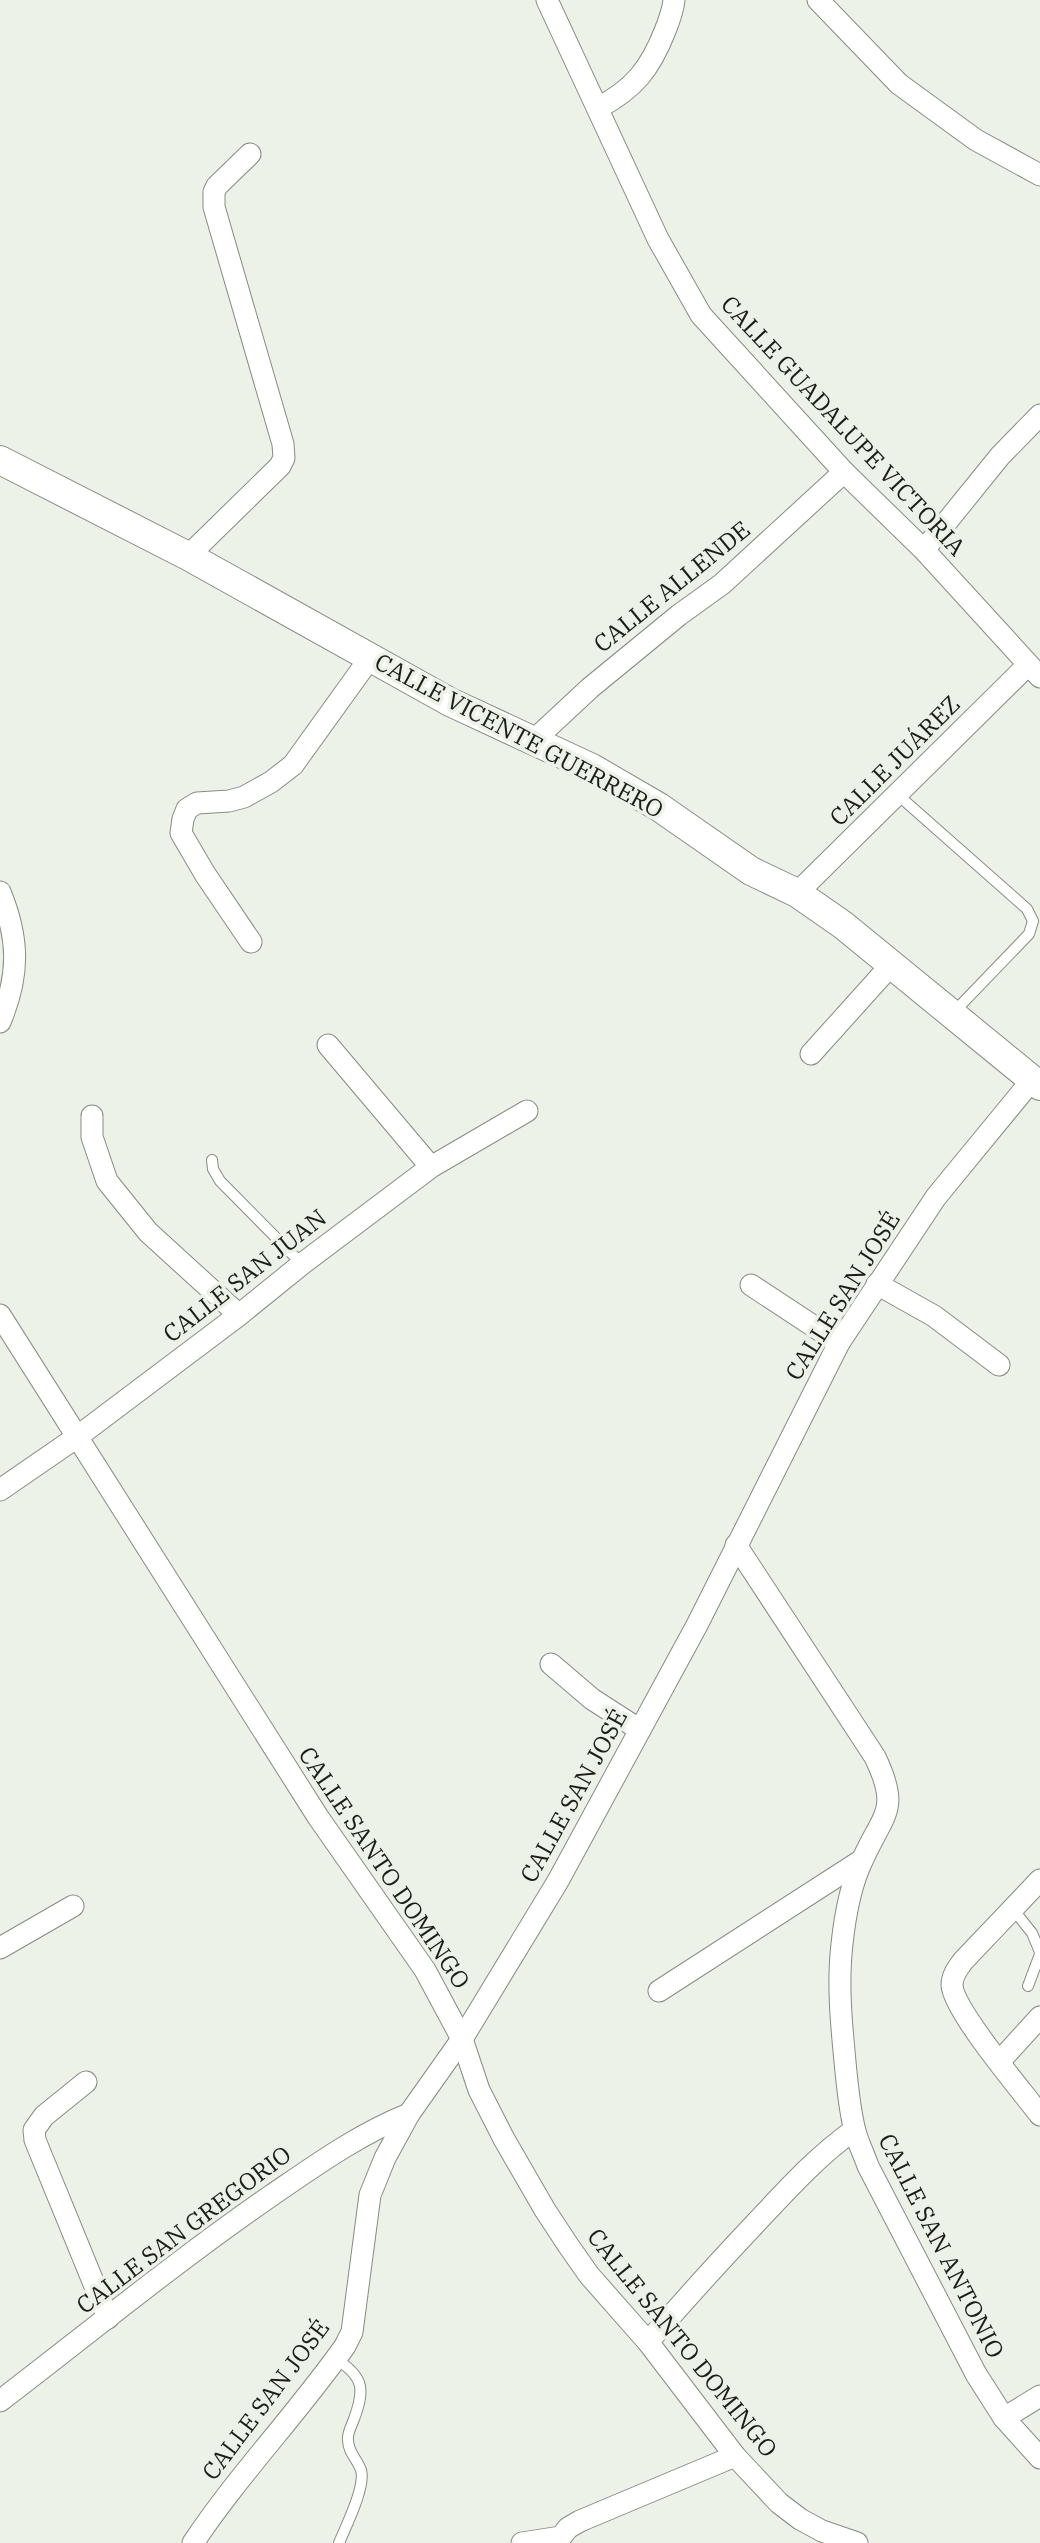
<svg xmlns="http://www.w3.org/2000/svg" width="1040" height="2543" viewBox="0 0 1040 2543" font-family="'IBM Plex Serif',serif">
  <style>
    .lines { fill: none; stroke-linecap: round; stroke-linejoin: round }
    .service-casing { stroke: #878c82; stroke-width: 12 }
    .minor-casing { stroke: #878c82; stroke-width: 23 }
    .tertiary-casing { stroke: #878c82; stroke-width: 30 }
    .service { stroke: #fff; stroke-width: 10 }
    .minor { stroke: #fff; stroke-width: 21 }
    .tertiary { stroke: #fff; stroke-width: 28 }
    .labels { text-anchor: middle; stroke-width: 7; stroke-linejoin: round; paint-order: stroke }
    .street-label { font-size: 24px; fill: #1b1d19; stroke: #ecf2e7 }
  </style>
  <rect width="100%" height="100%" fill="#ecf2e7"/>
  <g class="lines">
    <g class="service-casing">
      <g id="service">
        <polyline points="898,795 1027,909 1033,921 1029,934 953,1013"/>
        <polyline points="212,1160 213,1169 220,1181 302,1264"/>
        <polyline points="1013,1909 1032,1933 1040,1952"/>
        <polyline points="1028,1986 1040,1954"/>
        <path d="M336,2359C364,2377 365,2389 354,2419C352,2425 347,2433 348,2440C348,2452 357,2459 361,2470C366,2486 346,2526 339,2543"/>
      </g>
    </g>
    <g class="minor-casing">
      <g id="minor">
        <polyline points="547,0 658,239 701,315 844,472 924,550 1040,677"/>
        <polyline points="818,0 899,84 976,140 1040,175"/>
        <path d="M598,108C634,89 650,69 665,31C669,21 673,11 674,0"/>
        <polyline points="924,550 1000,456 1040,415"/>
        <polyline points="188,556 280,466 284,458 283,444 214,207 214,192 217,186 250,154"/>
        <polyline points="532,742 590,688 679,615 722,584 844,472"/>
        <path d="M0,892C19,938 20,975 0,1022"/>
        <polyline points="797,893 1028,665"/>
        <polyline points="251,942 205,874 181,833 183,819 187,809 197,803 229,801 244,797 271,782 293,765 370,658"/>
        <polyline points="328,1045 431,1167"/>
        <polyline points="811,1054 892,964"/>
        <polyline points="92,1116 92,1137 107,1181 148,1232 239,1315"/>
        <polyline points="877,1284 934,1316 999,1365"/>
        <polyline points="751,1285 839,1343"/>
        <polyline points="0,1315 318,1817 425,1970 462,2039 479,2090 504,2139 545,2210 568,2245 589,2275 648,2342 735,2456 779,2503 800,2519 822,2531 857,2543"/>
        <polyline points="0,1490 77,1437 239,1315 302,1264 431,1167 527,1111"/>
        <path d="M736,1545L875,1757C901,1811 883,1813 862,1861C850,1886 845,1916 842,1944C837,1987 842,2030 846,2072C848,2091 850,2112 855,2131C858,2143 864,2154 868,2166L976,2374L1004,2418L1040,2458"/>
        <polyline points="551,1664 592,1699 640,1730"/>
        <path d="M1040,1880L963,1961C958,1968 952,1975 952,1985C953,2010 1022,2091 1040,2115"/>
        <polyline points="0,1948 73,1906"/>
        <polyline points="659,1991 862,1860"/>
        <polyline points="999,2062 1040,2017"/>
        <polyline points="86,2082 44,2116 34,2130 35,2140 108,2318"/>
        <path d="M648,2342C682,2303 717,2264 753,2226C785,2192 816,2157 854,2130"/>
        <path d="M0,2401C90,2332 178,2260 272,2195C316,2165 359,2134 409,2114"/>
        <polyline points="1004,2418 1040,2396"/>
        <path d="M193,2543C239,2474 297,2414 345,2346L352,2332L370,2195L385,2158L409,2114L462,2039L558,1881L697,1625L839,1343L936,1197L1032,1080"/>
        <polyline points="522,2543 561,2537 568,2528 580,2521 735,2456"/>
      </g>
    </g>
    <g class="tertiary-casing">
      <polyline id="tertiary" points="0,460 188,556 450,702 592,768 659,807 751,871 797,893 843,925 1040,1086"/>
    </g>
    <use href="#service" class="service"/>
    <use href="#minor" class="minor"/>
    <use href="#tertiary" class="tertiary"/>
  </g>
  <g class="labels">
    <g class="street-label">
      <text transform="translate(843 426) rotate(47)" y="8">CALLE GUADALUPE VICTORIA</text>
      <text transform="translate(672 587) rotate(-39)" y="8">CALLE ALLENDE</text>
      <text transform="translate(519 736) rotate(28)" y="8">CALLE VICENTE GUERRERO</text>
      <text transform="translate(895 761) rotate(-45)" y="8">CALLE JUÁREZ</text>
      <text transform="translate(245 1276) rotate(-38)" y="8">CALLE SAN JUAN</text>
      <text transform="translate(843 1296) rotate(-58)" y="8">CALLE SAN JOSÉ</text>
      <text transform="translate(574 1796) rotate(-61)" y="8">CALLE SAN JOSÉ</text>
      <text transform="translate(384 1868) rotate(56)" y="8">CALLE SANTO DOMINGO</text>
      <text transform="translate(184 2230) rotate(-37)" y="8">CALLE SAN GREGORIO</text>
      <text transform="translate(941 2246) rotate(63)" y="8">CALLE SAN ANTONIO</text>
      <text transform="translate(682 2343) rotate(51)" y="8">CALLE SANTO DOMINGO</text>
      <text transform="translate(266 2400) rotate(-53)" y="8">CALLE SAN JOSÉ</text>
    </g>
  </g>
</svg>
